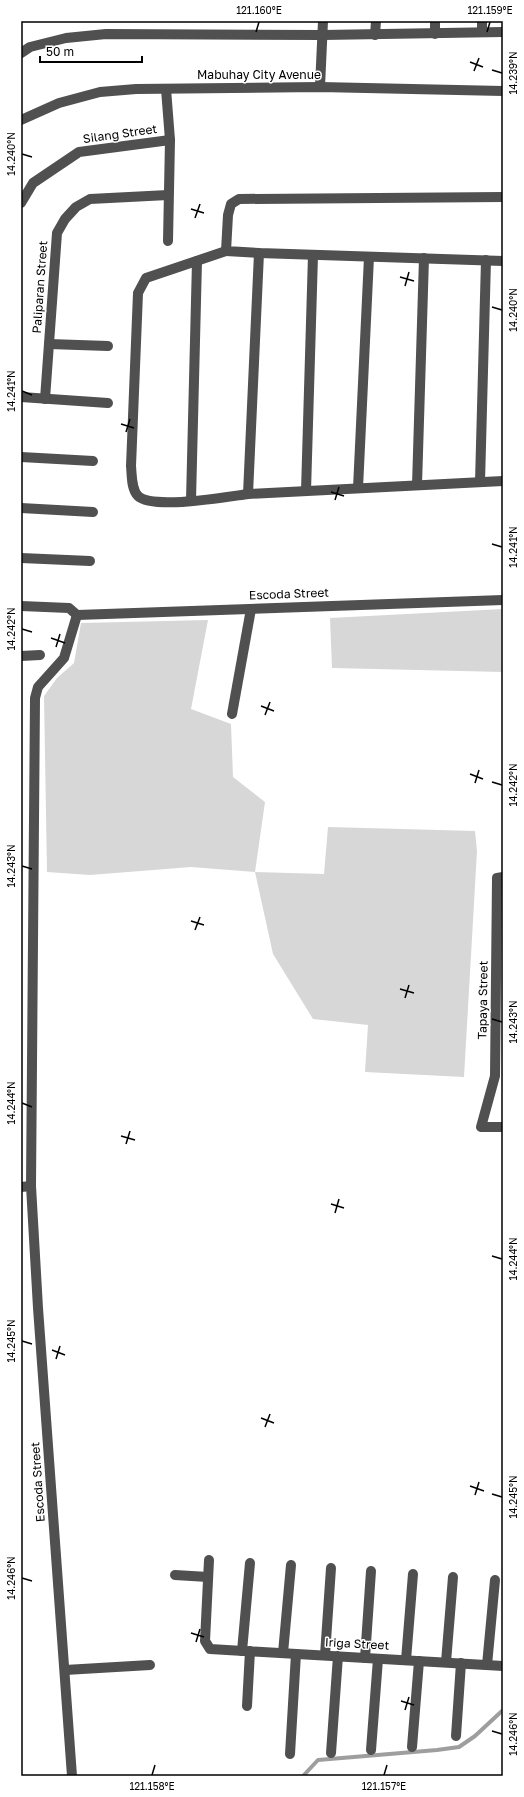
<svg xmlns="http://www.w3.org/2000/svg" width="524" height="1797" viewBox="0 0 524 1797" font-family="'Golos Text',sans-serif">
  <style>
    .green { fill: #d7d7d7 }
    .lines { fill: none; stroke-linecap: round; stroke-linejoin: round }
    .stream { stroke: #9e9e9e; stroke-width: 4 }
    .minor { stroke: #505050; stroke-width: 10 }
    .ticks { fill: none; stroke: #000; stroke-width: 1.5 }
    .labels { text-anchor: middle; stroke-width: 3; stroke-linejoin: round; paint-order: stroke }
    .street-label { font-size: 12px; fill: #000; stroke: #fff }
    .neatline { fill: none; stroke: #000; stroke-width: 1.5 }
    .ticks-label { font-size: 10px; text-anchor: middle; fill: #000 }
  </style>
  <rect width="100%" height="100%" fill="#fff"/>
  <g class="green">
    <polygon points="503,609 503,672 332,668 330,618"/>
    <polygon points="208,620 191,709 231,724 233,777 265,802 255,872 324,874 328,827 475,831 477,851 464,1077 365,1072 368,1025 313,1019 273,954 255,872 191,867 90,875 47,872 44,696 57,678 74,663 81,623"/>
  </g>
  <g class="lines">
    <polyline class="stream" points="303,1776 318,1760 437,1750 459,1747 475,1736 503,1710"/>
    <g class="minor">
      <polyline points="482,32 482,21"/>
      <polyline points="435,34 435,21"/>
      <polyline points="375,35 376,21"/>
      <polyline points="21,53 30,47 66,38 106,34 323,35 503,32"/>
      <polyline points="320,87 323,21"/>
      <polyline points="166,89 170,140 168,241"/>
      <polyline points="21,120 59,103 100,92 136,89 320,87 503,91"/>
      <polyline points="503,197 239,199 231,204 228,215 226,251 259,253 503,261"/>
      <polyline points="21,203 33,183 79,152 170,140"/>
      <path d="M226,251L146,278L138,293L131,466C132,475 131,489 138,496C153,510 226,497 248,494"/>
      <polyline points="259,253 248,494 503,481"/>
      <polyline points="49,344 108,346"/>
      <polyline points="21,397 108,403"/>
      <polyline points="45,399 57,233 65,219 76,207 90,199 168,195"/>
      <polyline points="21,457 93,461"/>
      <polyline points="480,482 486,260"/>
      <polyline points="417,485 424,258"/>
      <polyline points="358,488 369,257"/>
      <polyline points="306,491 313,255"/>
      <polyline points="191,500 197,261"/>
      <polyline points="21,508 93,512"/>
      <polyline points="21,558 90,561"/>
      <polyline points="21,606 69,608 77,615"/>
      <polyline points="77,615 503,600"/>
      <polyline points="21,656 40,655"/>
      <polyline points="232,714 251,609"/>
      <polyline points="503,877 497,878 495,1076 481,1127 503,1127"/>
      <polyline points="21,1187 31,1186"/>
      <polyline points="209,1560 205,1641 210,1649 503,1666"/>
      <polyline points="175,1575 208,1577"/>
      <polyline points="242,1651 250,1563"/>
      <polyline points="283,1653 291,1565"/>
      <polyline points="325,1655 331,1568"/>
      <polyline points="365,1658 371,1571"/>
      <polyline points="406,1660 413,1574"/>
      <polyline points="446,1662 453,1577"/>
      <polyline points="487,1665 495,1580"/>
      <polyline points="65,1670 150,1665"/>
      <polyline points="247,1706 250,1651"/>
      <polyline points="456,1736 461,1663"/>
      <polyline points="412,1747 419,1661"/>
      <polyline points="371,1750 378,1659"/>
      <polyline points="331,1753 338,1656"/>
      <polyline points="290,1754 296,1654"/>
      <polyline points="72,1776 38,1308 31,1186 35,698 38,687 64,658 77,615"/>
    </g>
  </g>
  <path class="ticks" d="M256,32L259,22M487,32L490,22M470,62L483,67M492,70L502,73M474,71L479,58M22,154L32,157M191,209L204,213M195,218L200,204M400,277L414,281M405,286L409,272M492,307L502,310M22,391L32,395M121,424L134,428M126,432L130,419M331,492L344,496M335,500L339,487M492,544L502,547M22,629L32,632M51,638L65,643M56,647L60,634M261,706L274,711M265,715L270,702M470,774L483,779M492,782L502,785M475,783L479,770M22,866L32,869M191,921L204,925M195,930L200,917M400,989L414,993M405,998L409,985M492,1019L502,1022M22,1103L32,1107M121,1136L135,1140M126,1144L130,1131M331,1204L344,1208M335,1213L339,1199M492,1256L502,1259M22,1341L32,1344M52,1350L65,1355M56,1359L60,1346M261,1418L274,1423M265,1427L270,1414M470,1486L484,1491M492,1494L502,1497M475,1495L479,1482M22,1578L32,1581M191,1633L204,1637M196,1642L200,1629M401,1701L414,1705M405,1710L409,1697M492,1731L502,1734M152,1775L155,1765M384,1775L387,1765"/>
  <g class="labels">
    <g class="street-label">
      <text x="259" y="79">Mabuhay City Avenue</text>
      <text transform="translate(120 134) rotate(-8)" y="4">Silang Street</text>
      <text transform="translate(40 287) rotate(-86)" y="4">Paliparan Street</text>
      <text transform="translate(289 594) rotate(-2)" y="4">Escoda Street</text>
      <text transform="translate(483 1000) rotate(-89)" y="4">Tapaya Street</text>
      <text transform="translate(38 1482) rotate(-94)" y="4">Escoda Street</text>
      <text transform="translate(357 1644) rotate(3)" y="4">Iriga Street</text>
    </g>
  </g>
  <rect width="524" height="1797" fill="none" stroke="#ffffff" stroke-width="44"/>
  <path d="M40 56v6h102v-6" fill="none" stroke="#000000" stroke-width="2"/>
  <text x="46" y="56" font-size="12" fill="#000000" stroke="#ffffff" stroke-width="3" paint-order="stroke">50 m</text>
  <rect x="22" y="22" width="480" height="1753" class="neatline"/>
  <g class="ticks-label">
    <text x="259" y="14">121.160°E</text>
    <text x="490" y="14">121.159°E</text>
    <text transform="translate(513 73) rotate(-90)" y="4">14.239°N</text>
    <text transform="translate(11 154) rotate(-90)" y="4">14.240°N</text>
    <text transform="translate(513 310) rotate(-90)" y="4">14.240°N</text>
    <text transform="translate(11 391) rotate(-90)" y="4">14.241°N</text>
    <text transform="translate(513 547) rotate(-90)" y="4">14.241°N</text>
    <text transform="translate(11 629) rotate(-90)" y="4">14.242°N</text>
    <text transform="translate(513 785) rotate(-90)" y="4">14.242°N</text>
    <text transform="translate(11 866) rotate(-90)" y="4">14.243°N</text>
    <text transform="translate(513 1022) rotate(-90)" y="4">14.243°N</text>
    <text transform="translate(11 1103) rotate(-90)" y="4">14.244°N</text>
    <text transform="translate(513 1259) rotate(-90)" y="4">14.244°N</text>
    <text transform="translate(11 1341) rotate(-90)" y="4">14.245°N</text>
    <text transform="translate(513 1497) rotate(-90)" y="4">14.245°N</text>
    <text transform="translate(11 1578) rotate(-90)" y="4">14.246°N</text>
    <text transform="translate(513 1734) rotate(-90)" y="4">14.246°N</text>
    <text x="152" y="1790">121.158°E</text>
    <text x="384" y="1790">121.157°E</text>
  </g>
</svg>
